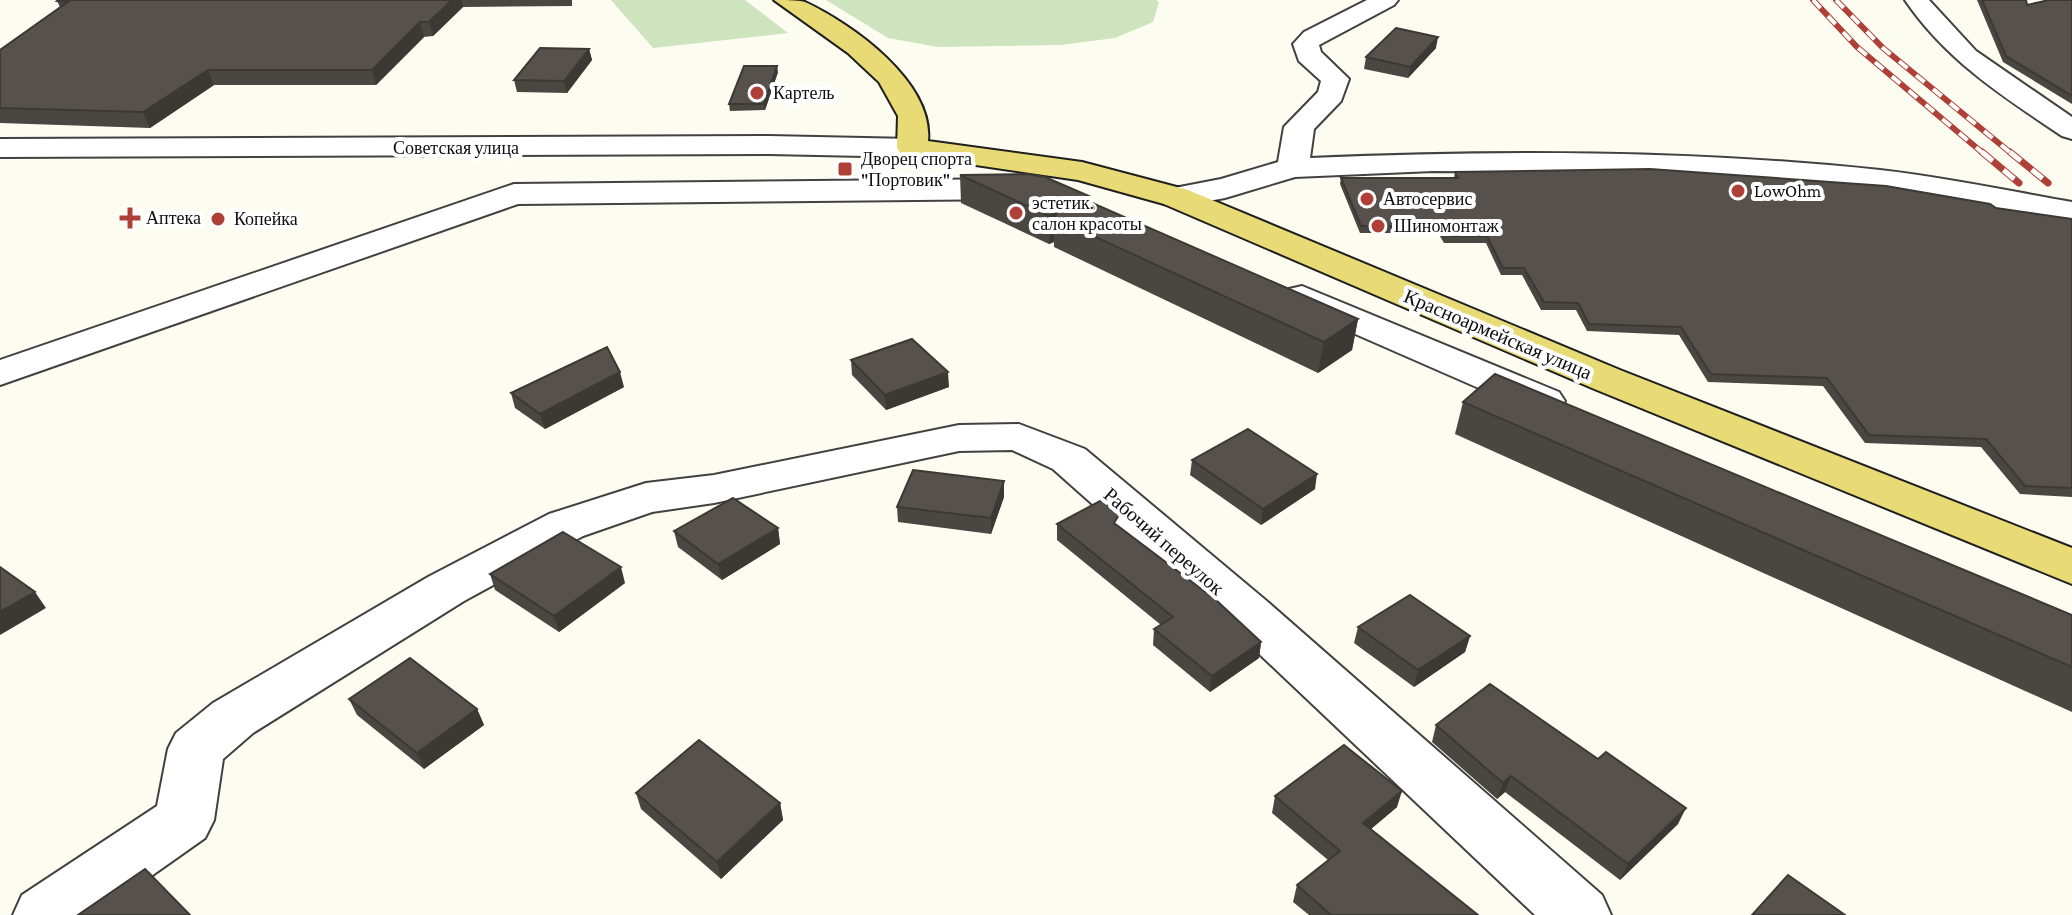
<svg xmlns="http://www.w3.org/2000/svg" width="2072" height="915" viewBox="0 0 2072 915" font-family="'Crimson Pro',serif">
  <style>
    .green { fill: #cde4be }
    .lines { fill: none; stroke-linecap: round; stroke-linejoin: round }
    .minor-casing { stroke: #414141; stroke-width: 4 }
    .major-casing { stroke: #1f1f1f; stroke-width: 4 }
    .minor { fill: #fff; fill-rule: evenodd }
    .major { fill: #e8db76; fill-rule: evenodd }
    .rail-far1-casing { stroke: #ae4037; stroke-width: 6 }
    .rail-casing { stroke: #ae4037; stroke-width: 7 }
    .rail-far1 { stroke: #fff; stroke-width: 4; stroke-dasharray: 11; stroke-linecap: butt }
    .rail { stroke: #fff; stroke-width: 5; stroke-dasharray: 14; stroke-linecap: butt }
    .wall { fill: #4a4641 }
    .shaded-wall { fill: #3c3935 }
    .building { fill: #56514c; stroke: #3c3935; stroke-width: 2 }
    .poi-dot { fill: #ae4037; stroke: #fff; stroke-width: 3 }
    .labels { text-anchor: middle; stroke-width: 8; stroke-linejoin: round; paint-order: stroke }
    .far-poi-label { font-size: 18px; fill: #0e0e0e; stroke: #fff; text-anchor: start }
    .far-street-label { font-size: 18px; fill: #0e0e0e; stroke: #fff }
    .street-label { font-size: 20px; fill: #0e0e0e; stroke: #fff }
  </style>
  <rect width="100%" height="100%" fill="#fdfcf1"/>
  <g class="green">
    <polygon points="611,0 745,0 788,33 653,48"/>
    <polygon points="826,0 1156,0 1159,2 1153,22 1115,38 1060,45 938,47 888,38"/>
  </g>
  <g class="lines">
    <g class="minor-casing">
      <g id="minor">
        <path d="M1367,0H1398L1394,5L1319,45L1321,52L1349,79L1341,101L1314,129L1310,158C1500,150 1691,150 1880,170C1944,177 2008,191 2072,202V222L1883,190L1648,173L1433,171L1295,177L1225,198L1176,207L1164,204L1160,197L1164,190L1221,179L1278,162L1284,127L1318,92L1321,81L1299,61L1293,44L1304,32Z"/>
        <path d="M1905,0H1929L1976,51L2072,117V139L2062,136C2002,96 1946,60 1905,0Z"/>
        <polygon points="769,136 912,139 923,142 927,148 923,154 912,157 769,154 0,157 0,139"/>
        <polygon points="1019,179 1030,182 1035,189 1030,196 1019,199 518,204 0,385 0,360 514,184"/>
        <polygon points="1302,286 1559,392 1565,401 1559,410 1544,413 1529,410 1289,305 1284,297 1289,289"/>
        <polygon points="1019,424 1085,449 1269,603 1602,895 1611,915 1535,915 1233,629 1053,469 1012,450 959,451 714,503 652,512 583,536 464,601 253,733 223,759 214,820 205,838 96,915 13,915 22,895 157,806 168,749 176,733 213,703 428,577 549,514 646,483 714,475 959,425"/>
      </g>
    </g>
    <g class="major-casing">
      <path id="major" d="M774,0C783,0 797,0 805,2C852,24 934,82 928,141L1082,162L1188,190L1620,370L2072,548V584L1592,388L1164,204L1078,180L901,154L897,148L898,116L879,82L848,53Z"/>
    </g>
    <use href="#minor" class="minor"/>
    <use href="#major" class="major"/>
    <g class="rail-far1-casing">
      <g id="rail-far1">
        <polyline points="1813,0 1857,47 1984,154"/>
        <polyline points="1836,0 1883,48 2012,154"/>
      </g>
    </g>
    <g class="rail-casing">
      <g id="rail">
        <polyline points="1982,152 2019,183"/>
        <polyline points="2010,152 2048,183"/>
      </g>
    </g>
    <use href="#rail-far1" class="rail-far1"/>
    <use href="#rail" class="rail"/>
  </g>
  <g class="wall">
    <polygon points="58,0 572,0 572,6 463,7 433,36 424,37 376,85 214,85 150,128 0,123 0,50 60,7 57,1"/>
    <polygon points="1977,0 2026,0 2027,5 2072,0 2072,104 2003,62"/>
    <polygon points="1436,48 1408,78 1364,69 1366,57"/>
    <polygon points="589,49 592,60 567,93 517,92 514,80"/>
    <polygon points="778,72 765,110 730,111 729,104"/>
    <polygon points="1455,172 1996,208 2072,219 2072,497 2020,494 1981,447 1865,443 1823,386 1708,382 1679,335 1587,331 1576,310 1541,310 1522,275 1501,275 1486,243 1444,243 1438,233 1360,233 1340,184 1341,178 1454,178"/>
    <polygon points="960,175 1089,196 1088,201 1358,319 1352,350 1318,373 1054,247 1054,242 1049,244 961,203"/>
    <polygon points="851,360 949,387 886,410 852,375"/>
    <polygon points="624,387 545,429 515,408 511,393"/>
    <polygon points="1463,402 2072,615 2072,712 1455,434"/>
    <polygon points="1192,460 1315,489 1261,525 1190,475"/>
    <polygon points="1004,497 991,534 898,522 897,507"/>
    <polygon points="1057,524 1119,526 1261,642 1259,658 1210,692 1153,645 1154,629 1161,625 1057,540"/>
    <polygon points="778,528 780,544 722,580 678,547 674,531"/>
    <polygon points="490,574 625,583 559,632 495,590"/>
    <polygon points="1358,627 1470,636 1465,652 1414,687 1354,643"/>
    <polygon points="349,699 477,709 484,725 424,769 357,715"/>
    <polygon points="1436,725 1598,759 1678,824 1620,880 1505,792 1497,799 1432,742"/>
    <polygon points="636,793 780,803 783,820 721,879 641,809"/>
    <polygon points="1275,796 1397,807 1371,829 1478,915 1309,915 1293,902 1297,885 1328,860 1272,813"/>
  </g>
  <g class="shaded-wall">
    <polygon points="452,0 461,0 463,7 433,36 429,22"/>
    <polygon points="420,22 424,37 376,85 372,70"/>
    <polygon points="1438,37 1436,48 1408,78 1410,67"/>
    <polygon points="589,49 592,60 567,93 564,81"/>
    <polygon points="777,66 778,72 765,110 764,104"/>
    <polygon points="208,70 214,85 150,128 143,112"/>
    <polygon points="1058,211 1054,218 1054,242 1049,244 1049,216"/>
    <polygon points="1358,319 1352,350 1318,373 1324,342"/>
    <polygon points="620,372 624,387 545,429 540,414"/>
    <polygon points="948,372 949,387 886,410 885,395"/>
    <polygon points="1317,474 1315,489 1261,525 1263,509"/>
    <polygon points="1004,481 1004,497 991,534 991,518"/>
    <polygon points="778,528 780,544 722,580 718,564"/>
    <polygon points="621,567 625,583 559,632 554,616"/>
    <polygon points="35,592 46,608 0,635 0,612"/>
    <polygon points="1470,636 1465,652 1414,687 1418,670"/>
    <polygon points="1261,642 1259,658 1210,692 1212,676"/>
    <polygon points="477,709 484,725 424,769 417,753"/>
    <polygon points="1511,776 1505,792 1497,799 1503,783"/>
    <polygon points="1402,791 1397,807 1359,839 1363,823"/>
    <polygon points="780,803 783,820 721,879 717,862"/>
    <polygon points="1686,808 1678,824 1620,880 1628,864"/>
  </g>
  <g class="building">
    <polygon points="58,0 452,0 429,22 420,22 372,70 208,70 143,112 0,108 0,50 69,1 57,1"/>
    <polygon points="1982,0 2026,0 2027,5 2049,0 2072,0 2072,96 2006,56"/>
    <polygon points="1396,28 1438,37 1410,67 1366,57"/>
    <polygon points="540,48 589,49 564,81 514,80"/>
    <polygon points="744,66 777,66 764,104 729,104"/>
    <polygon points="1650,169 1886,186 1990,204 1996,208 2072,219 2072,488 2025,486 1986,439 1869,435 1827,378 1711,374 1681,327 1589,324 1578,303 1544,302 1524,268 1503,268 1487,236 1445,236 1440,226 1361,226 1341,178 1458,178 1455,172"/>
    <polygon points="1027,174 1045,177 1089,196 1083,199 1358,319 1324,342 1054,218 1058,211 1049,216 960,175"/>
    <polygon points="912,339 948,372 885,395 851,360"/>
    <polygon points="607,347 620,372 540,414 511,393"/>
    <polygon points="1495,374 2072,615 2072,667 1463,402"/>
    <polygon points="1248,429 1317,474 1263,509 1192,460"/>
    <polygon points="913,470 1004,481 991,518 897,507"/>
    <polygon points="733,498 778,528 718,564 674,531"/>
    <polygon points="1102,500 1119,515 1114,523 1216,600 1261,642 1212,676 1154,629 1173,617 1057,524"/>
    <polygon points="563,532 621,567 554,616 490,574"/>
    <polygon points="0,567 35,592 0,612"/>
    <polygon points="1410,595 1470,636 1418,670 1358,627"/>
    <polygon points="410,658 477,709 417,753 349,699"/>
    <polygon points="1490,684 1598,759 1606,752 1686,808 1628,864 1511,776 1503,783 1436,725"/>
    <polygon points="699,740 780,803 717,862 636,793"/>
    <polygon points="1344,745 1402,791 1363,823 1478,915 1331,915 1297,885 1340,851 1275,796"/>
    <polygon points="145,869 190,915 78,915"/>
    <polygon points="1788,875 1845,915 1752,915"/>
  </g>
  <g class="poi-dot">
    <circle cx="757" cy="93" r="8"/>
    <rect x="837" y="161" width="16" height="16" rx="4"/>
    <circle cx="1738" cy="191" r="8"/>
    <circle cx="1367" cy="199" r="8"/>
    <circle cx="1016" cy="213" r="8"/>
    <path d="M126 206h8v8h8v8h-8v8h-8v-8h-8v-8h8z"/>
    <circle cx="218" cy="219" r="8"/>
    <circle cx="1378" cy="226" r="8"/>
  </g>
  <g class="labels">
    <g class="far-poi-label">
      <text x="773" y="99">Картель</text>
      <text x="861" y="165">Дворец спорта<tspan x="861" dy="21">"Портовик"</tspan></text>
      <text x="1754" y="197">LowOhm</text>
      <text x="1383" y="205">Автосервис</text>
      <text x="1032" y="209">эстетик.<tspan x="1032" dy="21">салон красоты</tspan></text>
      <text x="146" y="224">Аптека</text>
      <text x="234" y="225">Копейка</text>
      <text x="1394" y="232">Шиномонтаж</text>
    </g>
    <g class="far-street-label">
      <text x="456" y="154">Советская улица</text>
    </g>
    <g class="street-label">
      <text transform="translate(1498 334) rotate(23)" y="7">Красноармейская улица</text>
      <text transform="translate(1164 541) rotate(41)" y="7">Рабочий переулок</text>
    </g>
  </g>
</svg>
